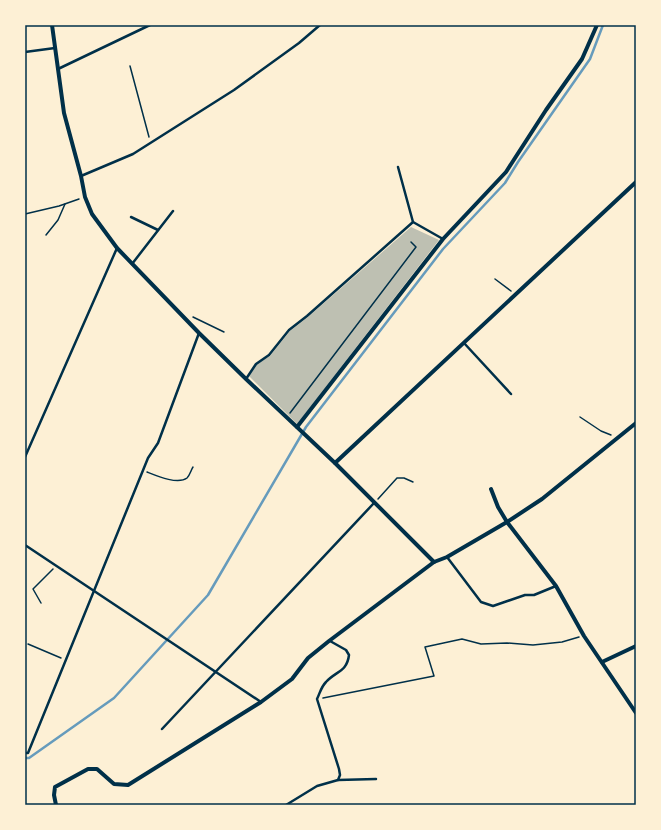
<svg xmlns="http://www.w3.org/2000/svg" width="661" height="830" viewBox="0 0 661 830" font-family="Karla,sans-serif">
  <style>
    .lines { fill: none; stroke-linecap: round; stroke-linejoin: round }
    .stream { stroke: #669bbc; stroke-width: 2.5 }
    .building { fill: #bec0b2 }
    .path { stroke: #003049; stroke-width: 1.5 }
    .service { stroke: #003049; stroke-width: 2.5 }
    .minor { stroke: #003049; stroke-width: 4 }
    .neatline { fill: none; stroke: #003049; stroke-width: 1.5 }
  </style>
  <rect width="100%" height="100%" fill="#fdf0d5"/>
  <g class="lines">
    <polyline class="stream" points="25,758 29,758 114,698 208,595 306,427 443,249 505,183 518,162 590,59 603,25"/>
  </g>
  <polygon class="building" points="411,227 439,240 297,424 249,376 256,364 270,356 290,331 308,317"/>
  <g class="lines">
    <g class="path">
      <polyline points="635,25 636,26"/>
      <polyline points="130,66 149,137"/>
      <polyline points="25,214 59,206 79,199"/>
      <polyline points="46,235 58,220 65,204"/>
      <polyline points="495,279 511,291"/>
      <polyline points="193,317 224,332"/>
      <polyline points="290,413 416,247 411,242"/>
      <polyline points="580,417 601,431 611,435"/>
      <path d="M147,472C157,476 178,485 187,478C190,475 191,470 193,467"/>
      <polyline points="378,499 397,478 404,478 413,482"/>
      <polyline points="41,603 33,589 53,569"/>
      <polyline points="28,644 61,658"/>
      <polyline points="323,698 434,676 425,647 462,639 481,644 507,643 533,645 562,642 579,637"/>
    </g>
    <g class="service">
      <polyline points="25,52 55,48"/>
      <polyline points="58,69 150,25"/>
      <polyline points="398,167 413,222"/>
      <polyline points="81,176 133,154 234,90 299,43 320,25"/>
      <polyline points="131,217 158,230"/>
      <polyline points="132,264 173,211"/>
      <polyline points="464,343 511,394"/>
      <polyline points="246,379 256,364 269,355 289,330 307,316 413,222 443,239"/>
      <polyline points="25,457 117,248"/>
      <polyline points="25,545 261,702"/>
      <polyline points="447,557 481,602 493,606 525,595 534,595 556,586"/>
      <polyline points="162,729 374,503"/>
      <polyline points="25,753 28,753 148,458 158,443 199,333"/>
      <polyline points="338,780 376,779"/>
      <path d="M286,805L317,786L338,780L340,775L339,769L317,699C320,693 321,687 326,682C336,671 347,672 349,655L346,650L330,641"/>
    </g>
    <g class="minor">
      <polyline points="52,25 64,113 81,176 85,197 92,214 117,248 199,333 246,379 335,463 434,562"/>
      <polyline points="297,427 443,239 506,172 546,110 582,59 597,25"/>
      <polyline points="335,463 636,182"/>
      <polyline points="491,489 498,507 507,522 556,586 584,636 636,713"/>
      <polyline points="602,662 636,646"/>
      <polyline points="56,805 54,795 55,787 88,769 97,769 114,784 128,785 261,702 292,679 308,658 329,641 434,562 447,557 507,522 542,499 636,423"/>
    </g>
  </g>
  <rect width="661" height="830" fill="none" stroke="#fdf0d5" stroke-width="52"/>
  <rect x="26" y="26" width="609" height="778" class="neatline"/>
</svg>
